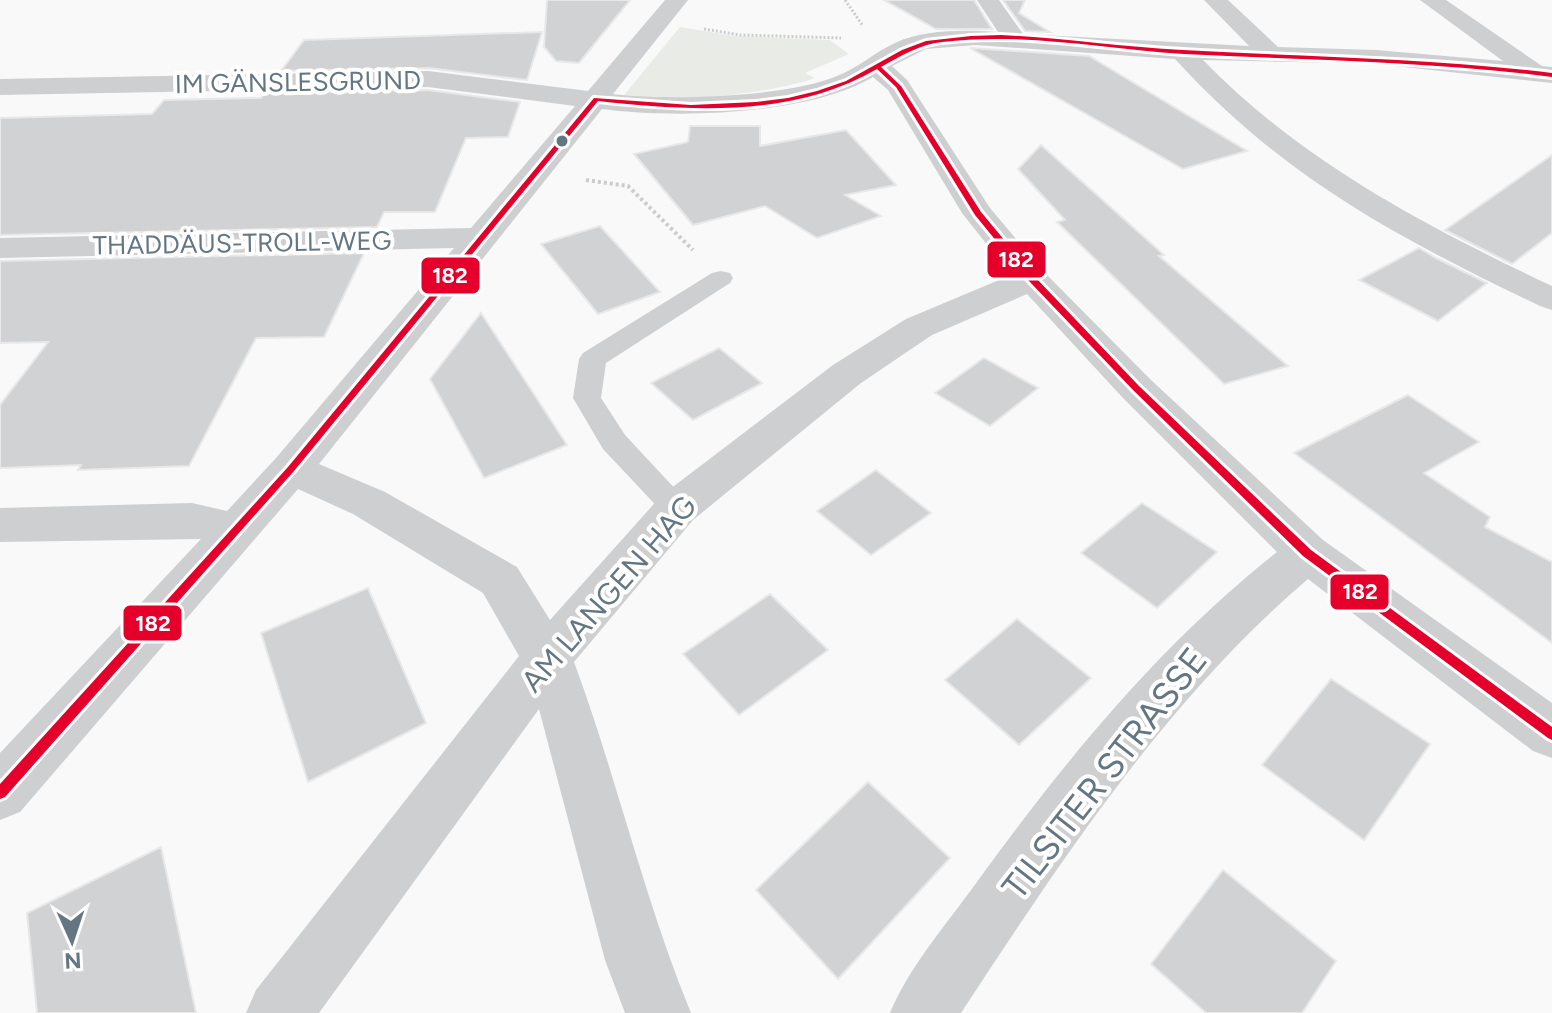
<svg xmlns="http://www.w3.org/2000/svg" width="1552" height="1013" viewBox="0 0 1552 1013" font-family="Figtree,sans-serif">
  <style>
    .green { fill: #e8ebe6 }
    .building { fill: #d0d2d3; stroke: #e8e8e8; stroke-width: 2 }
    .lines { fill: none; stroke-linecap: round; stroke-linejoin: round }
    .path-far1 { stroke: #cbcccd; stroke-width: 3; stroke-dasharray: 2 2; stroke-linecap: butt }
    .path { stroke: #cbcccd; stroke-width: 4; stroke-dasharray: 3 3; stroke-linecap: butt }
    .service { fill: #cecfd0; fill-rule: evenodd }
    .minor { fill: #cecfd0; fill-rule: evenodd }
    .bus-1-casing { stroke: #fff; stroke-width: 6 }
    .bus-1 { fill: #e4002b; fill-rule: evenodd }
    .bus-dot { fill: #657683; stroke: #fff; stroke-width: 3 }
    .labels { text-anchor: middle; stroke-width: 8; stroke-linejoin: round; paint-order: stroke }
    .far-street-label { font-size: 26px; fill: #657683; stroke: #fff }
    .street-label { font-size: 30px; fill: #657683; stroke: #fff }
    .near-street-label { font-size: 36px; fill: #657683; stroke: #fff }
    .line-badge { stroke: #fff; stroke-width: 3 }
    .badge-label { font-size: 22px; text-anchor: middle; font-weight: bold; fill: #fff }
  </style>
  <rect width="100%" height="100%" fill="#f9f9f9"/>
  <path class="green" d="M680,27L734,36L830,40L849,54L805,73L815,78C765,95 677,103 624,95Z"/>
  <g class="building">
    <polygon points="547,0 630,0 579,63 556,61 544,47"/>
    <polygon points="884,0 974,0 992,29 936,29"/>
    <polygon points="1003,0 1025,0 1019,13 1050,32 1025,31"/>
    <polygon points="542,32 527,80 428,68 281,71 304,40"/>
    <polygon points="970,48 1089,56 1247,151 1183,169"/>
    <polygon points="428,90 520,102 508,137 466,138 435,212 384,212 377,227 0,235 0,118 152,114 164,100 261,98 265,93"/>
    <polygon points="690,126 760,126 760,146 846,130 896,185 845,195 881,216 817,238 765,206 693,225 634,154 688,142"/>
    <polygon points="1041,145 1164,255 1159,256 1288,366 1224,384 1057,222 1065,220 1018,169"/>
    <polygon points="1552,155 1552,233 1512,264 1445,230"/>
    <polygon points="600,226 660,292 598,314 541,244"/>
    <polygon points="1419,248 1436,258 1487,283 1438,321 1359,280"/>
    <polygon points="364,253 324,337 256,338 189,466 78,470 81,465 0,468 0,405 48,342 0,343 0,261"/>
    <polygon points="481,313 567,445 484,478 430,379"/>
    <polygon points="719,348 762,383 693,420 651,383"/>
    <polygon points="984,358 1038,388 990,426 935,393"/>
    <polygon points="1408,395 1479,442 1424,473 1490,517 1485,527 1552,562 1552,643 1294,453"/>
    <polygon points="876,470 931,513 871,555 817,511"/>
    <polygon points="1142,503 1217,552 1157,608 1081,553"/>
    <polygon points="368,588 426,723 308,782 261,633"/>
    <polygon points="770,594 828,650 739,715 683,654"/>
    <polygon points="1017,619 1091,678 1019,745 945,680"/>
    <polygon points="1331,679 1430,744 1364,840 1262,765"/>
    <polygon points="868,782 950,858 838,979 756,890"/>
    <polygon points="161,847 196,1013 37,1013 27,913"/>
    <polygon points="1223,870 1336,961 1302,1013 1206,1013 1151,964"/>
  </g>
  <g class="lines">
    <g class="path-far1">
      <polyline points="845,0 863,26"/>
      <polyline points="704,29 740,35 841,38"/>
    </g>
    <polyline class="path" points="586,180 628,186 693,250"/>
    <polygon class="service" points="721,271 730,273 733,278 730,283 606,363 601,398 625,435 693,508 688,516 677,520 666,516 603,449 573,398 579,359 583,353 712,273"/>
    <path class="minor" d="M665,0H688L613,94C667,101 788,97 837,76C858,68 875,52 895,43C925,29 966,30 998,32L977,0H999L1023,34L1249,46L1204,0H1228L1278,47L1376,50L1503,61L1420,0H1446L1542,66L1552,67V83L1376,64L1203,60C1302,162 1425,226 1552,286V310L1540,306C1396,237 1284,178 1175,59L975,45L926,49L892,66L907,80L990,208L1044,272L1150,379L1323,540L1552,703V758L1533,751L1308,579C1166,700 1063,858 961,1013H890C909,967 945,926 974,886C1063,763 1158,646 1277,552L1122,397L1027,294L932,335L861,383L693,520L574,662C617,778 644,899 691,1013H625L605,960L539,709L319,1013H246L256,990L519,656L483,593L353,514L298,489L20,812L0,820V753L201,539L0,542V508L192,503L227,511L276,458L454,248L0,258V238L471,228L575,106L428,87L0,95V79L428,71L588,91ZM873,77L888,90L962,213L1011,275L906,319L833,365L661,496L550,620L517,567L385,492L319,464L602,109C676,119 809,115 873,77Z"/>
    <g class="bus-1-casing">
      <path id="bus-1" d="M1001,35C1062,38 1122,47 1183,50C1306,57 1429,58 1552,73V77C1429,61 1307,60 1184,54C1103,49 1023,32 942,42C920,44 901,56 881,67L901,86L981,212L1035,277L1139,386L1311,550L1552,727V740L1548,738L1303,556L1133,390L1029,281L975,215L896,87L877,69C793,118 690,111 598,101L294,471L5,797L0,799V784L288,467L594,98L691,105L756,102L788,98L817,91L846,81L902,50L926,41L971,36Z"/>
    </g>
    <use href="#bus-1" class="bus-1"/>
  </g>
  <circle class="bus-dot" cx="562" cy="141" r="7"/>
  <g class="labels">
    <g class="far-street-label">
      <text transform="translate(298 82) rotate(-1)" y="9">IM GÄNSLESGRUND</text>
      <text transform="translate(242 243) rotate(-1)" y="9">THADDÄUS-TROLL-WEG</text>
    </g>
    <g class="street-label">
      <text transform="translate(609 594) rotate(-49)" y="10">AM LANGEN HAG</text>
    </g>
    <g class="near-street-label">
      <text transform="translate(1104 773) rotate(-52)" y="13">TILSITER STRASSE</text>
    </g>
  </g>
  <g class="line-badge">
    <rect x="986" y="240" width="61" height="39" rx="8" fill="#e4002b"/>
    <rect x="420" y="256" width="61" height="39" rx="8" fill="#e4002b"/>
    <rect x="1329" y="573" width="61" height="38" rx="8" fill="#e4002b"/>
    <rect x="122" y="604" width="61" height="38" rx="8" fill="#e4002b"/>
  </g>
  <g class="badge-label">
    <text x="1016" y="267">182</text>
    <text x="450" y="283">182</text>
    <text x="1360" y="599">182</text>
    <text x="153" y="631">182</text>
  </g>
  <g transform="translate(72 941) rotate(177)" stroke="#ffffff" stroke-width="6" paint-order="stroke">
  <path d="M0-6L14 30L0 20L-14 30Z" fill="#657683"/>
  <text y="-12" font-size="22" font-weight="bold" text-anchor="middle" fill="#657683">N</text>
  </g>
</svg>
